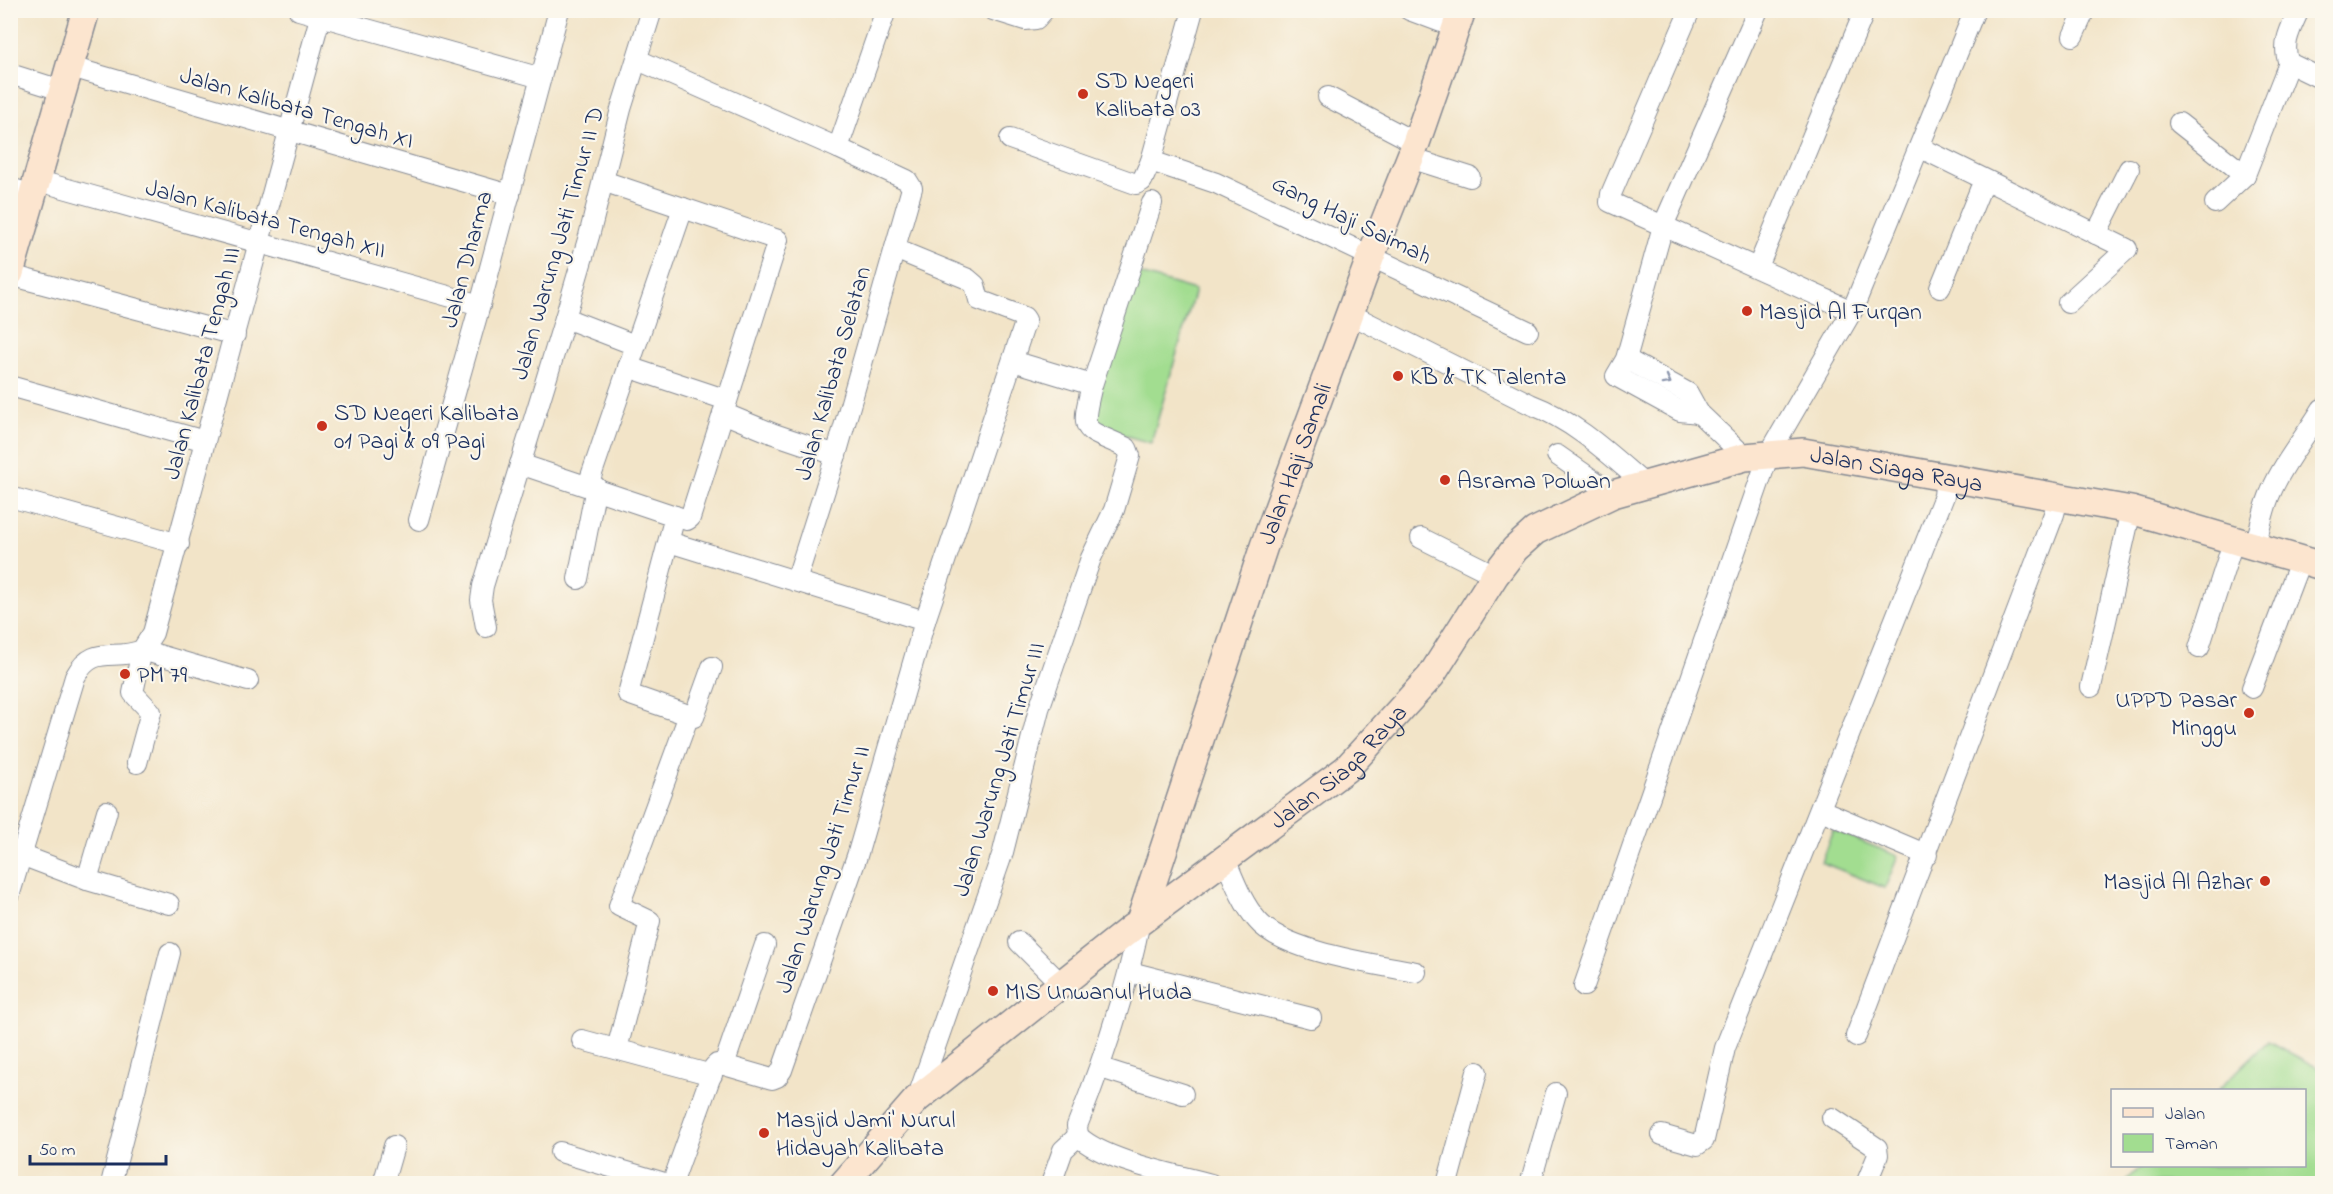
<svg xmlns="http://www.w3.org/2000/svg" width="2333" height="1194" viewBox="0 0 2333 1194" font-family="'Indie Flower',sans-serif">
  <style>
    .green { fill: #a2dd90; stroke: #5e8677; stroke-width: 1.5 }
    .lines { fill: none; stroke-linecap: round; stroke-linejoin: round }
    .street-casing { stroke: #868a93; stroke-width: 22 }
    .secondary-casing { stroke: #868a93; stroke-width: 30 }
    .street { stroke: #fff; stroke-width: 20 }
    .secondary { stroke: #fce5cf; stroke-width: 27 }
    .oneway { stroke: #8d97ae }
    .poi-dot { fill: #c8321e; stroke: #fbf7ec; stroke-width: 2 }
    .labels { text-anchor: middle; stroke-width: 4.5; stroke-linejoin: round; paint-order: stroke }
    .poi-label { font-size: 24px; fill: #1b2f5e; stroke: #fbf7ec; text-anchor: start }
    .street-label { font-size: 24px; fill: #1b2f5e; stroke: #fbf7ec }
  </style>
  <rect width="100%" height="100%" fill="#fbf7ec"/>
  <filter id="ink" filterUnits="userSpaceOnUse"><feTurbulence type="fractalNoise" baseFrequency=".0167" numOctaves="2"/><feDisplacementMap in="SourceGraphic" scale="12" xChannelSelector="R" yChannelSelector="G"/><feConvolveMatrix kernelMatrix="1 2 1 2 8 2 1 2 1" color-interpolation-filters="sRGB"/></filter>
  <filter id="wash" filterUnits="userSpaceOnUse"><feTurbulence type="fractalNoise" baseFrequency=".008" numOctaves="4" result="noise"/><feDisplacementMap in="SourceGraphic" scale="24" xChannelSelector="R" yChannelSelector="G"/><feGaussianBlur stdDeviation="1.35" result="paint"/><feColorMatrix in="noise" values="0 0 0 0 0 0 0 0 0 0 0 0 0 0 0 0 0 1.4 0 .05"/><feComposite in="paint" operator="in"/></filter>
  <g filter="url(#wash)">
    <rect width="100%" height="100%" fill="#f2e4c8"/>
    <g class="green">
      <polygon points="1130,271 1195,290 1151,443 1085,424"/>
      <polygon points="1833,830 1898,856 1885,888 1821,862"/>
      <polygon points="2268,1041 2322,1070 2322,1183 2124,1183 2142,1166 2304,1166 2304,1090 2218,1090"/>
    </g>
  </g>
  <g filter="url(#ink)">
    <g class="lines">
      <g class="street-casing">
        <g id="street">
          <polyline points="299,10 541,78"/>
          <polyline points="993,10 1025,20 1036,19 1044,10"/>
          <polyline points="1409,10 1457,28"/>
          <polyline points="1690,10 1611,194 1610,202 1852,311"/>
          <path d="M2299,10C2291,28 2281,44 2289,63L2322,79"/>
          <polyline points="2073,36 2085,10"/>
          <polyline points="638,60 838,148"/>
          <polyline points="71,67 510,195"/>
          <polyline points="10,74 64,91"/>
          <polyline points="1328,97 1416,143"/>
          <polyline points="2179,123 2245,175"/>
          <polyline points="1010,139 1136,184 1142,181 1151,161 1193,10"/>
          <polyline points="1921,148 2127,249 2068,303"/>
          <polyline points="1410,158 1470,177"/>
          <polyline points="1151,161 1216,183 1528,331"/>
          <polyline points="39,181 480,305"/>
          <polyline points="603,181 778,240 690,518 687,520 675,516"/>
          <polyline points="10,188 34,195"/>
          <polyline points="2215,203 2245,175 2289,63"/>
          <polyline points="2096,234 2129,169"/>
          <polyline points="895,249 968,279 975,285 979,300 1024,317 1026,320 925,621"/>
          <polyline points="1758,267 1865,10"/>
          <polyline points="10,275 235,335"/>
          <polyline points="1940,288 1984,180"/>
          <path d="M1350,314L1530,404C1575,421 1609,454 1645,485"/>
          <polyline points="565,318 635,345"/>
          <polyline points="1626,359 1688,393 1699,413 1745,457"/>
          <polyline points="1013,361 1092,385"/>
          <polyline points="628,367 727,400"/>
          <polyline points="10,386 205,441"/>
          <polyline points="723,413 774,434 836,455"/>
          <polyline points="1699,413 1680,411 1616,376 1626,359 1663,226 1758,10"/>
          <polyline points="1557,455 1613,494"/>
          <polyline points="520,464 675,516 628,694 694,717 712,667"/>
          <polyline points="588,485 683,208"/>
          <polyline points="10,497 179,544"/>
          <polyline points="419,520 480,305 559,10"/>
          <polyline points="1421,538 1495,575"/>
          <polyline points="669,542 925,621 857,856 782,1070 777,1077 772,1079 724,1065 717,1064 714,1067 672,1184"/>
          <path d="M2255,545C2261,527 2263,509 2271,492C2283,463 2306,436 2322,409"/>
          <polyline points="578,579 596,487"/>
          <polyline points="796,581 836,455 912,188 907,180 838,148 886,10"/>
          <polyline points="486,627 481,600 483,586 565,318 589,236 621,109 652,10"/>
          <polyline points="2199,648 2234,539"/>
          <polyline points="2091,687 2131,510"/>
          <polyline points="2252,688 2301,559"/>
          <polyline points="137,763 151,712 133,693 142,650 248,681"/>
          <polyline points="1821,810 1927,855"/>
          <polyline points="21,855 87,880 169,904"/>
          <path d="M1225,859C1234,880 1242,903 1257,920C1283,952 1375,964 1416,972"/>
          <polyline points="87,880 107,811"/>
          <path d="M10,893L75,677C93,643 114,662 142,650L153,633L322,10"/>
          <polyline points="1019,942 1061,984"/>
          <polyline points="1130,972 1311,1018"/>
          <polyline points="1584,986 1769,454 1852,311 1975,10"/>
          <polyline points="1856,1036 2054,514 2059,495"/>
          <polyline points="582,1040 712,1075"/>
          <polyline points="617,1049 650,921 619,906 689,715"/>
          <polyline points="724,1065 765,945"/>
          <polyline points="1101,1068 1183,1094"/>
          <path d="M917,1099L1003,852L1039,709L1091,558L1114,510L1130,456L1127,448C1084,427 1079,437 1092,385L1152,203"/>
          <polyline points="1832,1118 1877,1148 1878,1155 1866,1184"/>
          <polyline points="1662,1135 1697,1145 1704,1140 1725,1048 1944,496 1946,475"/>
          <path d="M1078,1136L1077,1126C1104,1059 1126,992 1140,921"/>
          <path d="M1078,1136C1104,1161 1175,1174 1211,1184"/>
          <polyline points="560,1152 668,1184"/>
          <polyline points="111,1184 170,953"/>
          <polyline points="383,1184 394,1146"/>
          <polyline points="1051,1184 1063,1150 1078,1136"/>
          <polyline points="1447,1184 1477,1072"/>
          <polyline points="1530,1184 1556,1093"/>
        </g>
      </g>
      <g class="secondary-casing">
        <g id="secondary">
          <polyline points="10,273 86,10"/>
          <path id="s1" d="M1140,921L1264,546L1371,256L1416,143L1462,10"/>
          <path id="s2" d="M843,1184L917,1099L1133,927L1346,769L1431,676L1495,575L1515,549L1535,531L1613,494L1745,457L1803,452L2131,510L2322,566"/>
        </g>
      </g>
      <use href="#street" class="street"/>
      <use href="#secondary" class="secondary"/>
    </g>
    <defs><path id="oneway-chevron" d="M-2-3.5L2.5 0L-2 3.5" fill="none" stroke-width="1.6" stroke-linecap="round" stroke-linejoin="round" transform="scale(1.5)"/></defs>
    <use class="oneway" href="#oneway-chevron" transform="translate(1667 381) rotate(29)"/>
  </g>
  <g class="poi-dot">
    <circle cx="1083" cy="94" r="6"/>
    <circle cx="1747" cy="311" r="6"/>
    <circle cx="1398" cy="376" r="6"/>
    <circle cx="322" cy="426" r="6"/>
    <circle cx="1445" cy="480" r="6"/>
    <circle cx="125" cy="674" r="6"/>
    <circle cx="2249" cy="713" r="6"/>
    <circle cx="2265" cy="881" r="6"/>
    <circle cx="993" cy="991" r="6"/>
    <circle cx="764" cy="1133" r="6"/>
  </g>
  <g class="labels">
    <g class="poi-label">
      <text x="1095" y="88">SD Negeri<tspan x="1095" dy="28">Kalibata 03</tspan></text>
      <text x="1759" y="319">Masjid Al Furqan</text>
      <text x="1410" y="384">KB &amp; TK Talenta</text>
      <text x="334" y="420">SD Negeri Kalibata<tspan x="334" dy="28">01 Pagi &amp; 09 Pagi</tspan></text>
      <text x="1457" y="488">Asrama Polwan</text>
      <text x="137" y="682">PM 79</text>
      <text x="2237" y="707" text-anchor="end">UPPD Pasar<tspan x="2237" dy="28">Minggu</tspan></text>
      <text x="2253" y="889" text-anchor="end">Masjid Al Azhar</text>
      <text x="1005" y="999">MIS Unwanul Huda</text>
      <text x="776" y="1127">Masjid Jami' Nurul<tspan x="776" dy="28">Hidayah Kalibata</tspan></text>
    </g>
    <g class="street-label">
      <text transform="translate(297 107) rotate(16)" y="8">Jalan Kalibata Tengah XI</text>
      <text transform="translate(266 218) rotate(15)" y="8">Jalan Kalibata Tengah XII</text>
      <text transform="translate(1352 219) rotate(26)" y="8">Gang Haji Saimah</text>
      <text transform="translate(557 243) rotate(-74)" y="8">Jalan Warung Jati Timur II D</text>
      <text transform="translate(466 259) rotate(-75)" y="8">Jalan Dharma</text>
      <text transform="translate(201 363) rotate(-75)" y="8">Jalan Kalibata Tengah III</text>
      <text transform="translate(832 373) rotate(-74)" y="8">Jalan Kalibata Selatan</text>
      <text dy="8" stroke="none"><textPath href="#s1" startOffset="483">Jalan Haji Samali</textPath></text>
      <text dy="8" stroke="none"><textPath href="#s2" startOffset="1336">Jalan Siaga Raya</textPath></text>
      <text dy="8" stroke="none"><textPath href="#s2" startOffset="650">Jalan Siaga Raya</textPath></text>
      <text transform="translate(998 769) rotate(-73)" y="8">Jalan Warung Jati Timur III</text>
      <text transform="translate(822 869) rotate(-72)" y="8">Jalan Warung Jati Timur II</text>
    </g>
  </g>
  <rect width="2333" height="1194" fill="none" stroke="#fbf7ec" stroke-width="36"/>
  <rect x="2111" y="1089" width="195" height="78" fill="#fbf7ec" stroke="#a1a7b3" stroke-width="1.5"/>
  <rect x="2123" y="1108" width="30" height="9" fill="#fce5cf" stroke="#a1a7b3" stroke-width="1.5"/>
  <text x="2165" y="1119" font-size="18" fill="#1b2f5e">Jalan</text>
  <rect x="2123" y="1134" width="30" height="18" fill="#a2dd90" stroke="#a1a7b3" stroke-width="1.5"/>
  <text x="2165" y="1149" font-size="18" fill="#1b2f5e">Taman</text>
  <path d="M30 1155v9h136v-9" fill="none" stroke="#1b2f5e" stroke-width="3"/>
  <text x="39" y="1155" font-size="18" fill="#1b2f5e" stroke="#fbf7ec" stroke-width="4.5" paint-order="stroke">50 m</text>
</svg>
